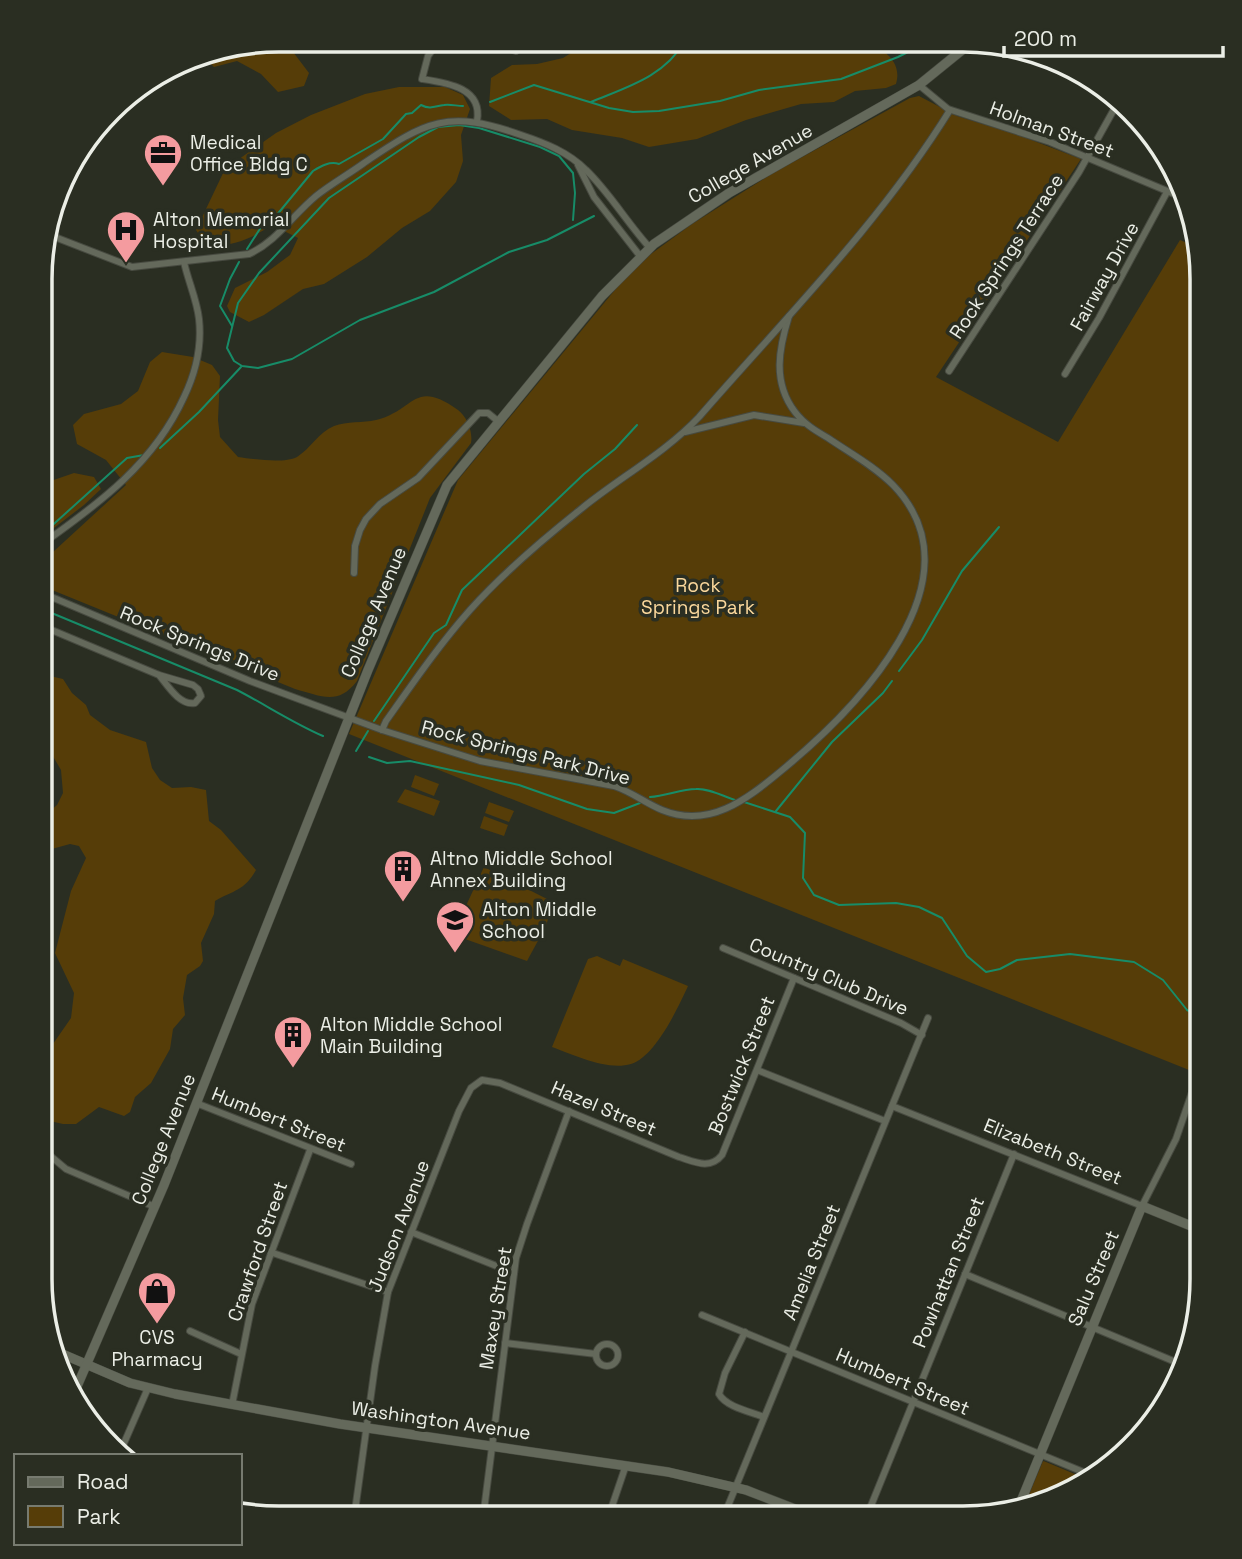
<svg xmlns="http://www.w3.org/2000/svg" width="1242" height="1559" viewBox="0 0 1242 1559" font-family="'Space Grotesk',sans-serif">
  <style>
    .green { fill: #563d08 }
    .lines { fill: none; stroke-linecap: round; stroke-linejoin: round }
    .stream { stroke: #178c68; stroke-width: 2 }
    .street-casing { stroke: #474a40; stroke-width: 8 }
    .secondary-casing { stroke: #474a40; stroke-width: 10 }
    .street { stroke: #64695b; stroke-width: 6 }
    .secondary { stroke: #64695b; stroke-width: 9 }
    .labels { text-anchor: middle; stroke-width: 7; stroke-linejoin: round; paint-order: stroke }
    .street-label { font-size: 19px; fill: #ebeee6; stroke: #2a2e22 }
    .poi-label { font-size: 19px; fill: #ebeee6; stroke: #2a2e22; text-anchor: start }
    .park-label { font-size: 19px; fill: #fbd89c; stroke: #2a2e22 }
    .rim { fill: none; stroke: #ebeee6; stroke-width: 3.5 }
  </style>
  <rect width="100%" height="100%" fill="#2a2e22"/>
  <g class="green">
    <polygon points="284,40 309,73 304,86 278,92 261,74 237,61 214,67 201,54"/>
    <path d="M590,41L762,42L770,45L810,42H871C887,53 902,63 896,84L886,88L855,91L834,102L801,104L746,120L697,139L649,147L622,138L572,130L547,119L511,120L489,106L491,78L512,65L537,64L563,58Z"/>
    <path d="M399,87H445L463,95L470,109L461,135L463,161L456,182L430,211L402,228L367,257L324,284L303,289L264,315L249,322L230,312L227,306L235,288L267,272L290,255L298,238L272,225C252,238 231,248 206,245L196,230L225,169L276,133L311,115L365,94Z"/>
    <polygon points="919,96 957,116 1021,136 1081,159 936,377 1058,442 1180,240 1192,245 1202,280 1201,1050 1194,1072 349,734 458,480 619,285 651,254 692,224 773,173 910,98"/>
    <path d="M162,352L193,357L212,365L220,376L218,420L220,437L238,457C253,459 283,464 297,457C310,449 319,432 334,426C347,421 363,423 376,420C415,411 413,378 458,410C467,417 473,431 471,443L430,498L357,681C338,706 321,696 295,689L52,590L44,570L53,552L126,485L106,460L77,444L73,425L84,414L121,404L138,391L150,362Z"/>
    <polygon points="74,473 94,477 101,489 84,505 42,537 42,484"/>
    <path d="M46,675L63,679L72,693L86,705L90,715L110,730L146,742L152,768L160,780L172,788L191,787L206,790L209,821L221,830L256,870C244,891 234,890 215,901L214,914L201,943L203,961L200,966L187,975L183,998L185,1015L173,1029L170,1049L151,1083L135,1097L130,1112L124,1116L99,1107L76,1124H63L41,1119V1088L48,1078L46,1054L71,1018L74,993L55,953L71,891L86,858L79,846L70,844L41,852V819L57,805L63,793L61,770L41,736V678Z"/>
    <polygon points="415,775 439,784 434,796 411,787"/>
    <polygon points="405,789 440,801 434,816 397,802"/>
    <polygon points="489,802 514,811 509,822 485,813"/>
    <polygon points="484,816 508,825 504,836 480,828"/>
    <polygon points="484,867 553,902 546,926 527,961 465,939 458,923"/>
    <path d="M597,956L620,966L623,959L688,986C678,1008 655,1057 631,1064C607,1071 574,1055 552,1047L588,959Z"/>
    <path d="M40,1196C52,1205 53,1217 53,1231L46,1237L40,1238Z"/>
    <polygon points="1043,1461 1046,1462 1089,1480 1082,1487 1025,1504"/>
  </g>
  <g class="lines">
    <g class="stream">
      <polyline points="490,102 534,85 609,108 633,112 659,111 720,101 759,90 841,79 898,57 908,52 917,42"/>
      <path d="M591,102C627,87 664,77 685,41"/>
      <polyline points="573,220 575,193 573,173 559,156 540,147 479,128 459,125 438,127 419,137 329,198 259,273 238,303 227,348 234,361 242,366 258,368 292,359 360,320 434,292 509,252 547,240 594,216"/>
      <path d="M247,249L263,224L271,222L313,171C321,166 330,161 339,164L383,139L406,114L412,113L421,105C431,110 435,106 444,105C450,104 457,106 463,106"/>
      <polyline points="232,326 220,306 230,279 239,262"/>
      <polyline points="160,448 199,412 241,367"/>
      <polyline points="42,533 46,531 127,458 144,455"/>
      <path d="M42,609L237,690C266,705 293,723 323,736"/>
      <polyline points="899,671 922,640 962,571 999,527"/>
      <polyline points="374,721 434,633 446,625 462,590 584,474 615,449 637,425"/>
      <polyline points="356,751 368,731"/>
      <polyline points="369,757 387,763 410,761 519,785 587,809 614,813 640,803"/>
      <path d="M650,797C666,796 681,789 696,789C709,788 722,796 735,800"/>
      <polyline points="744,802 790,817 805,833 803,878 814,895 839,905 896,903 919,907 942,918 967,956 986,972 1000,969 1017,960 1070,954 1134,962 1163,980 1187,1010 1201,1017"/>
      <polyline points="776,811 832,742 883,693 892,681"/>
    </g>
    <g class="street-casing">
      <g id="street">
        <path d="M439,41L428,56L422,79C448,83 483,88 477,121"/>
        <polyline points="486,41 516,51 524,41"/>
        <polyline points="919,85 948,109 1050,142 1179,196"/>
        <polyline points="578,165 594,197 640,256"/>
        <path d="M47,234L132,267L249,254C277,241 292,216 316,196C331,184 349,174 364,163C426,121 448,109 521,135C545,143 568,152 586,170C609,192 628,224 650,248"/>
        <polyline points="949,371 1079,172 1117,104"/>
        <polyline points="1065,374 1099,318 1167,192"/>
        <polyline points="685,432 754,415 804,423"/>
        <path d="M42,544C100,503 154,463 184,397C196,372 202,346 199,319C197,300 188,281 184,262"/>
        <polyline points="354,573 355,546 360,530 366,519 380,504 418,478 479,413 488,413 499,422"/>
        <path d="M42,593L250,681L382,730L480,761L614,786C632,792 645,803 662,810C709,829 746,800 781,771C854,711 985,580 893,485C874,466 850,453 828,438C816,431 804,424 795,412C772,382 779,348 789,316"/>
        <path d="M42,626L159,675L193,685L198,689L201,696L195,703C180,706 168,686 159,675"/>
        <path d="M382,730L386,721C413,683 439,645 470,610C503,573 542,540 581,509C619,478 665,453 699,417C786,317 880,223 950,110"/>
        <polyline points="723,948 901,1023 922,1035"/>
        <polyline points="757,1070 885,1121"/>
        <polyline points="196,1103 351,1164"/>
        <polyline points="892,1106 1142,1206 1176,1139 1201,1066"/>
        <polyline points="41,1148 66,1169 155,1207"/>
        <polyline points="411,1232 514,1273"/>
        <polyline points="270,1252 388,1292"/>
        <polyline points="965,1274 1178,1363"/>
        <polyline points="702,1315 1093,1476"/>
        <polyline points="190,1331 241,1354"/>
        <path d="M745,1332L725,1373L719,1394C726,1407 751,1412 764,1417"/>
        <polyline points="505,1343 596,1354"/>
        <circle cx="607" cy="1355" r="11"/>
        <polyline points="232,1405 252,1304 310,1150"/>
        <polyline points="121,1450 148,1388"/>
        <path d="M354,1518L375,1366L388,1292L459,1111L471,1088L482,1080L500,1083L679,1157C695,1162 710,1170 722,1155L794,978"/>
        <polyline points="483,1518 516,1258 527,1224 569,1111"/>
        <polyline points="608,1518 626,1465"/>
        <polyline points="723,1518 928,1018"/>
        <polyline points="866,1518 1014,1154"/>
      </g>
    </g>
    <g class="secondary-casing">
      <g id="secondary">
        <polyline points="60,1353 130,1383 175,1394 340,1424 668,1472 746,1490 818,1518"/>
        <polyline points="72,1398 164,1185 368,670 447,485 602,296 654,244 729,193 919,85 972,42"/>
        <polyline points="1019,1506 1142,1206 1201,1230"/>
      </g>
    </g>
    <use href="#street" class="street"/>
    <use href="#secondary" class="secondary"/>
  </g>
  <defs>
    <g id="office-pin" transform="scale(2.0125)"><path d="M0 17L-7.5 6A9.5 9.5 0 1 1 7.5 6Z" fill="#f49b9f" stroke="#2a2e22"/><path d="M-6-3h4V-5.5h4V-3h4V5H-6ZM-1-4.5V-3h2v-1.5ZM-6 0V1H6V0Z" fill="#111"/></g>
    <g id="hospital-pin" transform="scale(2.0125)"><path d="M0 17L-7.5 6A9.5 9.5 0 1 1 7.5 6Z" fill="#f49b9f" stroke="#2a2e22"/><path d="M-5-5h3v3.5h4V-5h3V5h-3V1.5h-4V5h-3Z" fill="#111"/></g>
    <g id="building-pin" transform="scale(2.0125)"><path d="M0 17L-7.5 6A9.5 9.5 0 1 1 7.5 6Z" fill="#f49b9f" stroke="#2a2e22"/><path d="M-4-6H4V6H1V3H-1V6H-4ZM-2.5-4.3h1.7v1.8h-1.7ZM.8-4.3h1.7v1.8H.8ZM-2.5-1h1.7V.8h-1.7ZM.8-1h1.7V.8H.8Z" fill="#111"/></g>
    <g id="school-pin" transform="scale(2.0125)"><path d="M0 17L-7.5 6A9.5 9.5 0 1 1 7.5 6Z" fill="#f49b9f" stroke="#2a2e22"/><path d="M0-5L7-2L0 1L-7-2ZM-4 1L0 2.5L4 1V4Q0 6-4 4Z" fill="#111"/></g>
    <g id="shop-pin" transform="scale(2.0125)"><path d="M0 17L-7.5 6A9.5 9.5 0 1 1 7.5 6Z" fill="#f49b9f" stroke="#2a2e22"/><path d="M-5-2.5h2.3a2.7 3.5 0 0 1 5.4 0H5L5.5 6h-11ZM-1.5-2.5h3a1.5 2.3 0 0 0-3 0Z" fill="#111"/></g>
  </defs>
  <g fill-rule="evenodd">
    <use href="#office-pin" x="163" y="153"/>
    <use href="#hospital-pin" x="126" y="230"/>
    <use href="#building-pin" x="403" y="869"/>
    <use href="#school-pin" x="455" y="920"/>
    <use href="#building-pin" x="293" y="1035"/>
    <use href="#shop-pin" x="157" y="1291"/>
  </g>
  <g class="labels">
    <g class="street-label">
      <text transform="translate(1052 129) rotate(20)" y="7">Holman Street</text>
      <text transform="translate(750 163) rotate(-30)" y="7">College Avenue</text>
      <text transform="translate(1006 256) rotate(-57)" y="7">Rock Springs Terrace</text>
      <text transform="translate(1104 276) rotate(-61)" y="7">Fairway Drive</text>
      <text transform="translate(373 612) rotate(-67)" y="7">College Avenue</text>
      <text transform="translate(200 643) rotate(22)" y="7">Rock Springs Drive</text>
      <text transform="translate(526 752) rotate(14)" y="7">Rock Springs Park Drive</text>
      <text transform="translate(829 976) rotate(23)" y="7">Country Club Drive</text>
      <text transform="translate(741 1065) rotate(-68)" y="7">Bostwick Street</text>
      <text transform="translate(604 1108) rotate(23)" y="7">Hazel Street</text>
      <text transform="translate(279 1119) rotate(22)" y="7">Humbert Street</text>
      <text transform="translate(163 1139) rotate(-68)" y="7">College Avenue</text>
      <text transform="translate(1053 1151) rotate(22)" y="7">Elizabeth Street</text>
      <text transform="translate(398 1226) rotate(-69)" y="7">Judson Avenue</text>
      <text transform="translate(257 1251) rotate(-71)" y="7">Crawford Street</text>
      <text transform="translate(811 1262) rotate(-68)" y="7">Amelia Street</text>
      <text transform="translate(948 1272) rotate(-68)" y="7">Powhattan Street</text>
      <text transform="translate(1093 1278) rotate(-67)" y="7">Salu Street</text>
      <text transform="translate(495 1308) rotate(-81)" y="7">Maxey Street</text>
      <text transform="translate(903 1381) rotate(23)" y="7">Humbert Street</text>
      <text transform="translate(441 1420) rotate(8)" y="7">Washington Avenue</text>
    </g>
    <g class="poi-label">
      <text x="190" y="149">Medical<tspan x="190" dy="22">Office Bldg C</tspan></text>
      <text x="153" y="226">Alton Memorial<tspan x="153" dy="22">Hospital</tspan></text>
      <text x="430" y="865">Altno Middle School<tspan x="430" dy="22">Annex Building</tspan></text>
      <text x="482" y="916">Alton Middle<tspan x="482" dy="22">School</tspan></text>
      <text x="320" y="1031">Alton Middle School<tspan x="320" dy="22">Main Building</tspan></text>
      <text x="157" y="1344" text-anchor="middle">CVS<tspan x="157" dy="22">Pharmacy</tspan></text>
    </g>
    <g class="park-label">
      <text x="698" y="592">Rock<tspan x="698" dy="22">Springs Park</tspan></text>
    </g>
  </g>
  <path d="M0 0H1242V1559H0ZM279 52H963A227 227 0 0 1 1190 279V1279A227 227 0 0 1 963 1506H279A227 227 0 0 1 52 1279V279A227 227 0 0 1 279 52Z" fill="#2a2e22" fill-rule="evenodd"/>
  <path class="rim" d="M279 52H963A227 227 0 0 1 1190 279V1279A227 227 0 0 1 963 1506H279A227 227 0 0 1 52 1279V279A227 227 0 0 1 279 52Z"/>
  <rect x="14" y="1454" width="228" height="91" fill="#2a2e22" stroke="#777b70" stroke-width="2"/>
  <rect x="28" y="1477" width="35" height="10" fill="#64695b" stroke="#777b70" stroke-width="2"/>
  <text x="77" y="1489" font-size="21" fill="#ebeee6">Road</text>
  <rect x="28" y="1506" width="35" height="21" fill="#563d08" stroke="#777b70" stroke-width="2"/>
  <text x="77" y="1524" font-size="21" fill="#ebeee6">Park</text>
  <path d="M1004 46v10h219v-10" fill="none" stroke="#ebeee6" stroke-width="3.5"/>
  <text x="1014" y="46" font-size="21" fill="#ebeee6" stroke="#2a2e22" stroke-width="5" paint-order="stroke">200 m</text>
</svg>
